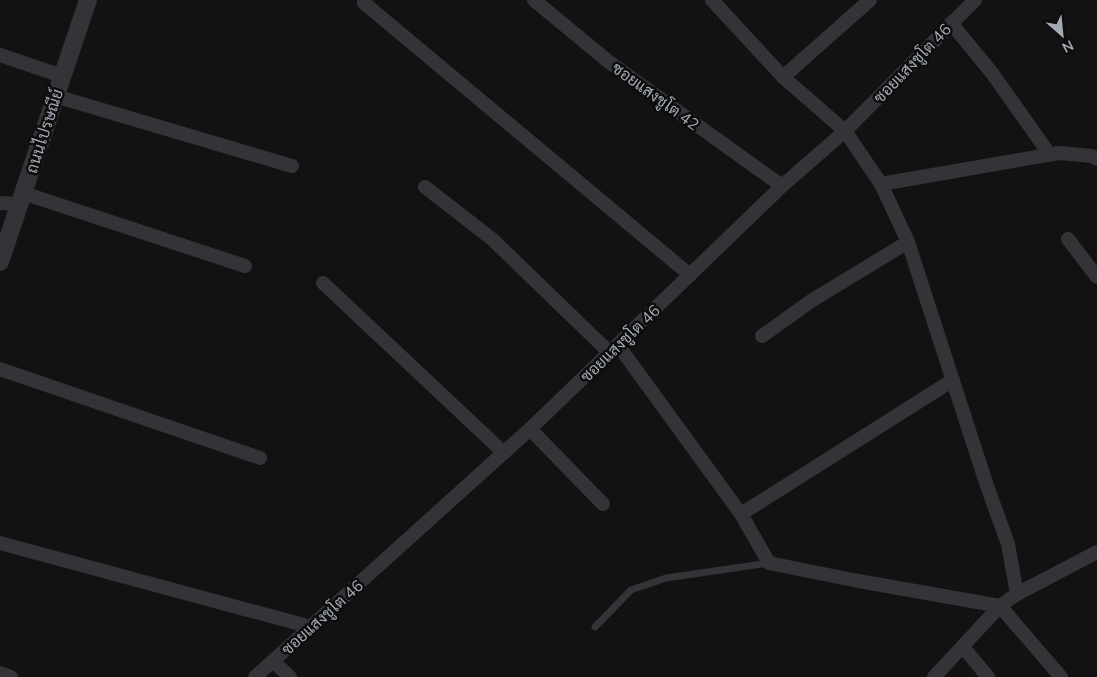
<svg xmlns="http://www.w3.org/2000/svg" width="1097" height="677" viewBox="0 0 1097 677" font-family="'Nunito Sans',Sarabun,sans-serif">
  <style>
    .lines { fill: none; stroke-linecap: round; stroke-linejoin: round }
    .service { stroke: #333438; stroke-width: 7 }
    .minor { stroke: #333438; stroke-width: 14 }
    .tertiary { stroke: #333438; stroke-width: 18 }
    .labels { text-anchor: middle; stroke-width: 5; stroke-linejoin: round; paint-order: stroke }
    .street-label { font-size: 16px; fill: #a4aab3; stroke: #0d0d0e }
  </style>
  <rect width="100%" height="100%" fill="#121213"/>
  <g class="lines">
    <polyline class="service" points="595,627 631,590 666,578 769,563"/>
    <g class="minor">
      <polyline points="364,0 364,3 690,275"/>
      <polyline points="534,0 609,62 782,186"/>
      <polyline points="712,0 783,77 845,131 881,184 908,242 987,486 1008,544 1017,594"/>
      <polyline points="951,23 992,73 1050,155"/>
      <polyline points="0,55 62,76"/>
      <polyline points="783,77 870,0"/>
      <polyline points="55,96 292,166"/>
      <polyline points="881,184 1059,153 1092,156 1097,159"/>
      <polyline points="425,187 492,239 610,353"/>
      <polyline points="23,193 245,266"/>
      <polyline points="0,203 19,204"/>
      <polyline points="1068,239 1097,277"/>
      <polyline points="323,283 504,453"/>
      <polyline points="762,336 811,301 908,242"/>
      <polyline points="618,345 741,514 769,563 853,580 1000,606 1061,677"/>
      <polyline points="0,369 260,458"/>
      <polyline points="530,429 603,504"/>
      <polyline points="741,514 953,380"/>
      <polyline points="0,543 311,627"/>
      <polyline points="963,647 988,677"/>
      <polyline points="273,661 290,677"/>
      <polyline points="0,673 11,677"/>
      <polyline points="255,677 530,429 782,186 845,131 975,0"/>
      <polyline points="934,677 1000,606 1017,594 1097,552"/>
    </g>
    <polyline class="tertiary" points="0,262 88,0"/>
  </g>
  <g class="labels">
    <g class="street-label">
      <text transform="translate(912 63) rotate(-46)" y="6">ซอยแสงชูโต 46</text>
      <text transform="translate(656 96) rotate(36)" y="6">ซอยแสงชูโต 42</text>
      <text transform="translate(44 131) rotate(-72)" y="6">ถนนไปรษณีย์</text>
      <text transform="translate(620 343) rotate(-44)" y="6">ซอยแสงชูโต 46</text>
      <text transform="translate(322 617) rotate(-42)" y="6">ซอยแสงชูโต 46</text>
    </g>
  </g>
  <g transform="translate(1062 35) rotate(153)" stroke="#0d0d0e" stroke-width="4" paint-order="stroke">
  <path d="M0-4L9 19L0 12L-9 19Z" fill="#a4aab3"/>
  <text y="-8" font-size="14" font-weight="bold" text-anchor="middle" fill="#a4aab3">N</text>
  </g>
</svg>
